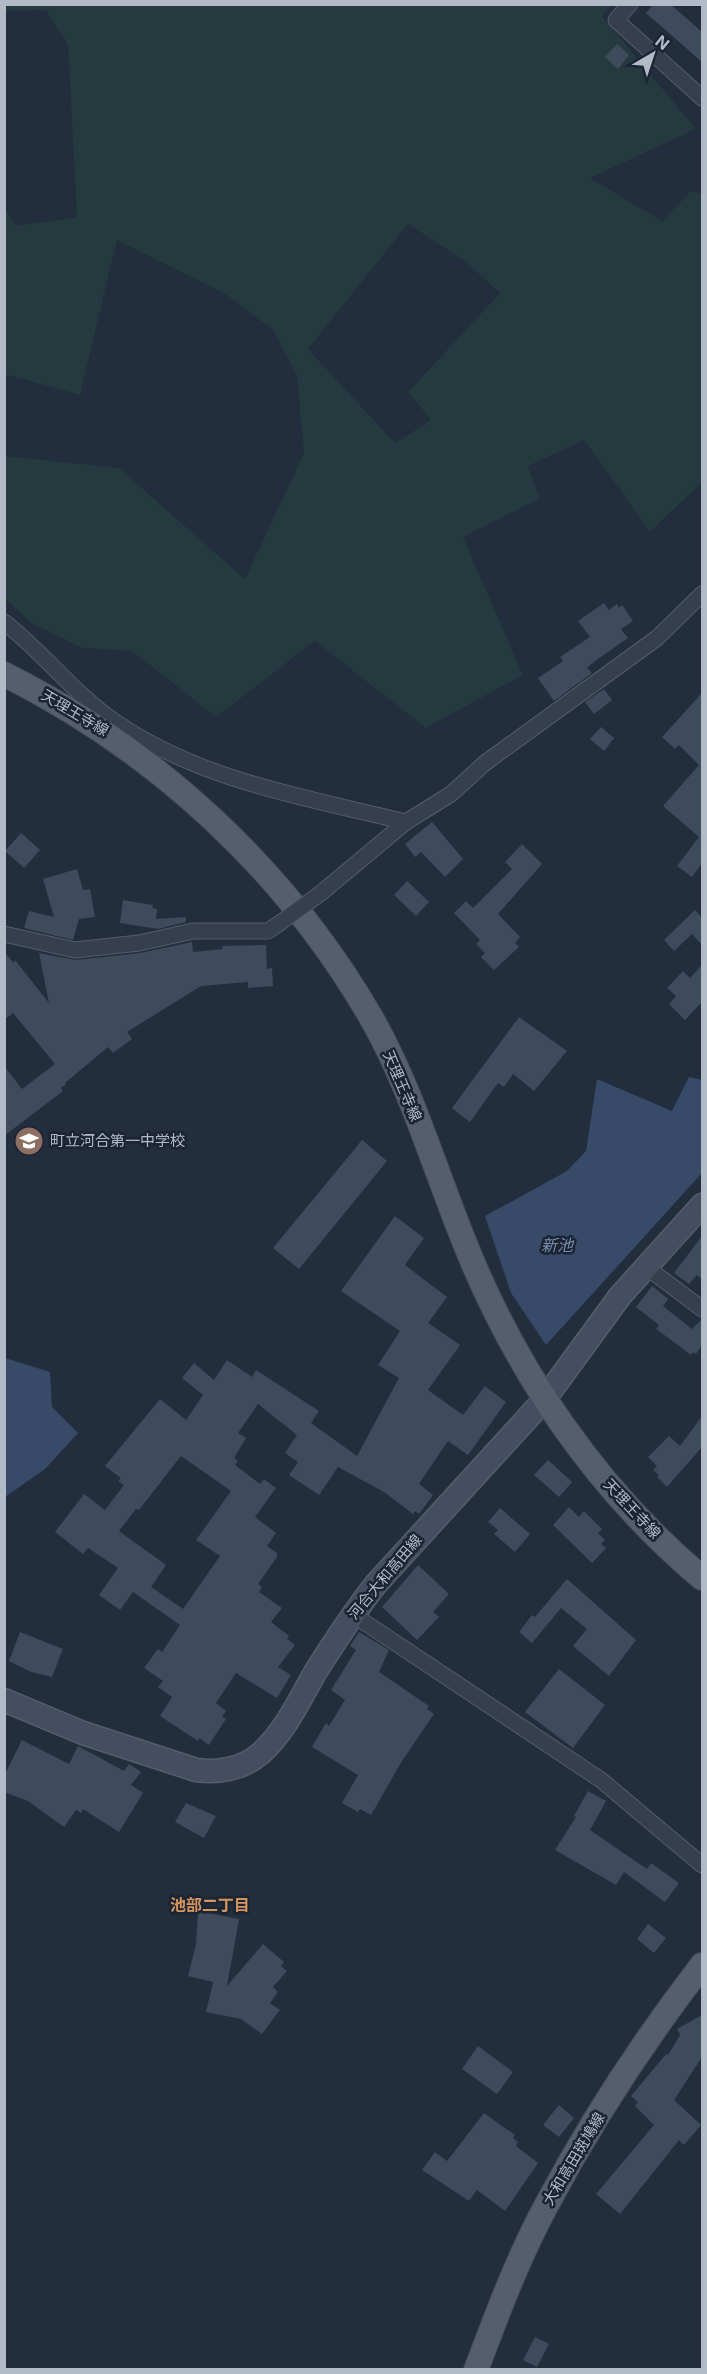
<svg xmlns="http://www.w3.org/2000/svg" width="707" height="2374" viewBox="0 0 707 2374" font-family="Inter,'Noto Sans JP',sans-serif">
  <style>
    .green { fill: #243a3e; fill-rule: evenodd }
    .water { fill: #374a67 }
    .building { fill: #3e4b5c; fill-rule: evenodd }
    .lines { fill: none; stroke-linecap: round; stroke-linejoin: round }
    .street-casing { stroke: #545d6b; stroke-width: 17 }
    .secondary-casing { stroke: #545d6b; stroke-width: 25 }
    .primary-casing { stroke: #3f4856; stroke-width: 26 }
    .street { stroke: #363f4d; stroke-width: 15 }
    .secondary { stroke: #444e60; stroke-width: 22 }
    .primary { stroke: #545e6d; stroke-width: 24 }
    .street-bridge-casing { stroke: #545d6b; stroke-width: 17; stroke-linecap: butt }
    .street-bridge { stroke: #363f4d; stroke-width: 15 }
    .labels { text-anchor: middle; stroke-width: 5; stroke-linejoin: round; paint-order: stroke }
    .street-label { font-size: 15px; fill: #b2bac8; stroke: #1b2432 }
    .poi-label { font-size: 15px; fill: #b2bac8; stroke: #1b2432; text-anchor: start }
    .water-label { font-size: 16px; font-style: italic; fill: #798fb1; stroke: #1b2432 }
    .neighbourhood-label { font-size: 16px; font-weight: bold; fill: #d7955e; stroke: #1b2432 }
  </style>
  <rect width="100%" height="100%" fill="#222d3d"/>
  <path class="green" d="M5,5H611L602,16L696,129L590,178L662,221L691,191L702,194V482L650,532L584,440L528,466L540,499L463,537L523,675L426,728L315,641L216,717L132,651L82,648L33,624L5,599V456L119,468L245,579L304,453L297,376L273,330L224,293L117,240L80,395L9,375L5,377L4,207L16,226L77,217L68,45L46,10L5,11ZM408,224L466,262L500,293L408,392L431,420L395,443L308,349Z"/>
  <g class="water">
    <polygon points="689,1077 702,1080 702,1173 546,1345 511,1293 485,1216 567,1171 586,1151 597,1079 672,1111"/>
    <polygon points="5,1358 50,1372 52,1407 78,1433 45,1469 5,1497"/>
  </g>
  <g class="building">
    <polygon points="654,4 670,4 702,32 702,62 646,13"/>
    <polygon points="617,44 629,55 618,69 605,57"/>
    <polygon points="604,603 609,610 617,604 619,608 622,605 633,621 621,629 628,638 595,661 587,668 592,673 554,701 538,678 563,661 560,657 590,637 578,621"/>
    <polygon points="604,689 612,700 594,714 585,702"/>
    <polygon points="702,693 702,863 692,877 677,866 699,837 663,806 699,765 679,745 675,749 662,737"/>
    <polygon points="601,727 614,738 604,751 590,739"/>
    <polygon points="432,822 463,859 445,877 421,852 415,857 405,844"/>
    <polygon points="21,833 40,850 24,868 5,851"/>
    <polygon points="522,844 542,864 498,914 520,937 515,943 519,947 494,970 481,957 485,953 476,944 480,940 454,913 466,901 473,908 512,869 505,862"/>
    <polygon points="77,869 83,890 90,889 95,917 79,919 73,940 24,928 29,911 54,917 43,879"/>
    <polygon points="407,881 429,902 416,916 394,895"/>
    <polygon points="123,900 153,905 152,908 157,909 156,919 186,917 186,922 158,929 120,923"/>
    <polygon points="695,910 702,918 702,945 692,934 674,951 664,940"/>
    <polygon points="192,942 193,952 223,949 222,946 266,945 267,969 272,968 273,986 248,988 248,982 201,986 127,1032 132,1039 113,1053 108,1047 65,1083 66,1084 61,1088 63,1091 4,1136 4,1066 22,1089 55,1064 13,1013 4,1020 4,952 14,963 15,960 49,1003 39,953 76,960 140,953"/>
    <polygon points="702,965 702,1002 685,1020 669,1004 676,996 667,988 683,971 690,978"/>
    <polygon points="519,1017 567,1051 534,1091 513,1074 504,1087 498,1083 470,1122 452,1108"/>
    <polygon points="362,1140 387,1161 299,1269 273,1248"/>
    <path d="M395,1216L424,1238L405,1265L447,1297L428,1323L460,1345L428,1390L463,1415L485,1386L506,1402L468,1455L448,1441L419,1484L433,1495L419,1514L415,1511L413,1514L384,1492L338,1467L319,1495L289,1475L298,1462L285,1453L297,1435L258,1404L238,1433L246,1438L234,1458L238,1461L235,1465L260,1484L264,1479L276,1488L255,1517L276,1533L267,1546L277,1553V1557L258,1584L262,1587L259,1592L282,1608L271,1622L289,1636L287,1639L295,1645L278,1667L291,1675L277,1698L236,1673L216,1703L226,1711L222,1717L226,1719L209,1745L199,1738L198,1741L160,1716L172,1697L158,1687L163,1681L144,1668L158,1649L162,1652L180,1625L133,1592L120,1610L99,1595L118,1568L88,1548L83,1554L55,1532L84,1494L105,1510L124,1485L118,1481L121,1478L105,1466L160,1399L186,1420L203,1395L182,1378L194,1363L214,1380L227,1360L252,1377L256,1370L319,1411L311,1423L357,1456L399,1378L378,1365L400,1331L341,1291ZM181,1456L231,1491L196,1540L220,1556L183,1609L151,1587L166,1565L119,1531L136,1509L139,1510Z"/>
    <polygon points="702,1236 702,1279 697,1275 689,1284 674,1273"/>
    <polygon points="652,1286 668,1299 663,1306 692,1329 702,1319 702,1345 696,1354 693,1352 691,1355 667,1337 656,1329 659,1325 636,1307"/>
    <polygon points="702,1416 702,1447 667,1487 657,1477 659,1475 653,1470 657,1466 648,1457 669,1436 680,1446"/>
    <polygon points="548,1460 572,1482 559,1497 534,1475"/>
    <polygon points="569,1507 579,1517 584,1511 602,1529 598,1533 605,1540 601,1544 606,1548 592,1563 553,1525"/>
    <polygon points="500,1508 530,1534 515,1552 494,1534 498,1530 488,1522"/>
    <polygon points="418,1565 449,1594 433,1612 439,1617 417,1640 382,1607"/>
    <polygon points="567,1579 636,1640 609,1676 573,1646 587,1629 561,1608 532,1643 519,1632 532,1615 535,1617"/>
    <polygon points="20,1632 63,1649 52,1677 31,1672 9,1661"/>
    <polygon points="359,1632 389,1650 379,1672 429,1706 427,1709 434,1714 402,1761 371,1815 360,1809 358,1812 342,1803 358,1775 312,1747 326,1723 329,1726 345,1700 331,1690 356,1650 350,1646"/>
    <polygon points="559,1669 605,1705 573,1748 525,1712"/>
    <polygon points="22,1740 69,1764 78,1746 124,1771 129,1764 141,1772 131,1785 143,1793 119,1832 83,1809 81,1813 76,1810 64,1827 28,1801 4,1792 4,1776"/>
    <polygon points="588,1791 606,1801 590,1830 647,1869 651,1863 679,1883 665,1902 624,1872 616,1885 555,1850 576,1817 574,1816"/>
    <polygon points="186,1803 216,1816 204,1838 175,1822"/>
    <polygon points="198,1911 239,1919 227,1986 263,1944 284,1962 281,1966 287,1971 273,1987 278,1992 270,2003 280,2010 262,2034 241,2019 206,2012 213,1982 188,1976 196,1944"/>
    <polygon points="648,1924 666,1938 654,1953 637,1939"/>
    <polygon points="702,2015 702,2057 674,2100 701,2125 684,2145 679,2140 620,2214 596,2194 654,2125 635,2106 638,2102 631,2096 666,2054 668,2055 680,2035 677,2029"/>
    <polygon points="478,2046 513,2072 497,2094 462,2069"/>
    <polygon points="559,2105 574,2118 559,2137 543,2125"/>
    <polygon points="484,2113 515,2135 513,2138 518,2142 516,2146 538,2163 505,2211 477,2190 469,2201 422,2170 435,2152 447,2161"/>
    <polygon points="535,2337 549,2344 537,2367 523,2360"/>
  </g>
  <g class="lines">
    <g class="street-casing">
      <g id="street">
        <polyline points="630,4 616,20 702,98"/>
        <path d="M4,622C44,653 75,695 117,723C202,781 308,798 406,822"/>
        <polyline points="321,893 406,822 451,794 485,763 657,638 702,594"/>
        <polyline points="4,934 75,950 139,943 193,931 268,931 277,925"/>
        <polyline points="645,1266 702,1309"/>
        <polyline points="352,1614 601,1780 702,1865"/>
      </g>
    </g>
    <g class="secondary-casing">
      <path id="secondary" d="M4,1700L83,1733L196,1770C218,1773 242,1769 260,1754C285,1732 300,1699 316,1671C335,1641 354,1612 376,1584L544,1400L620,1296L702,1205"/>
    </g>
    <g class="primary-casing">
      <g id="primary">
        <path d="M4,674C157,751 286,870 372,1019C411,1088 434,1167 464,1241C515,1370 596,1489 702,1578"/>
        <path d="M476,2370C497,2314 518,2258 546,2206C590,2123 645,2039 702,1965"/>
      </g>
    </g>
    <use href="#street" class="street"/>
    <use href="#secondary" class="secondary"/>
    <use href="#primary" class="primary"/>
    <g class="street-bridge-casing">
      <polyline id="street-bridge" points="277,925 321,893"/>
    </g>
    <use href="#street-bridge" class="street-bridge"/>
  </g>
  <defs>
    <g id="school-disc" transform="scale(1.5)"><circle r="9.5" fill="#8d6e63" stroke="#1b2432"/><path d="M0-5L7-2L0 1L-7-2ZM-4 1L0 2.5L4 1V4Q0 6-4 4Z" fill="#fff"/></g>
  </defs>
  <g fill-rule="evenodd">
    <use href="#school-disc" x="29" y="1141"/>
  </g>
  <g class="labels">
    <g class="street-label">
      <text transform="translate(75 713) rotate(31)" y="5">天理王寺線</text>
      <text transform="translate(402 1086) rotate(67)" y="5">天理王寺線</text>
      <text transform="translate(632 1509) rotate(47)" y="5">天理王寺線</text>
      <text transform="translate(385 1577) rotate(-50)" y="5">河合大和高田線</text>
      <text transform="translate(574 2159) rotate(-59)" y="5">大和高田斑鳩線</text>
    </g>
    <g class="poi-label">
      <text x="50" y="1146">町立河合第一中学校</text>
    </g>
    <g class="water-label">
      <text x="557" y="1251">新池</text>
    </g>
    <g class="neighbourhood-label">
      <text x="210" y="1911">池部二丁目</text>
    </g>
  </g>
  <rect width="707" height="2374" fill="none" stroke="#b2bac8" stroke-width="12"/>
  <g transform="translate(653 54) rotate(39)" stroke="#1b2432" stroke-width="4.5" paint-order="stroke">
  <path d="M0-4.5L10 22L0 15L-10 22Z" fill="#b2bac8"/>
  <text y="-9" font-size="16" font-weight="bold" text-anchor="middle" fill="#b2bac8">N</text>
  </g>
</svg>
